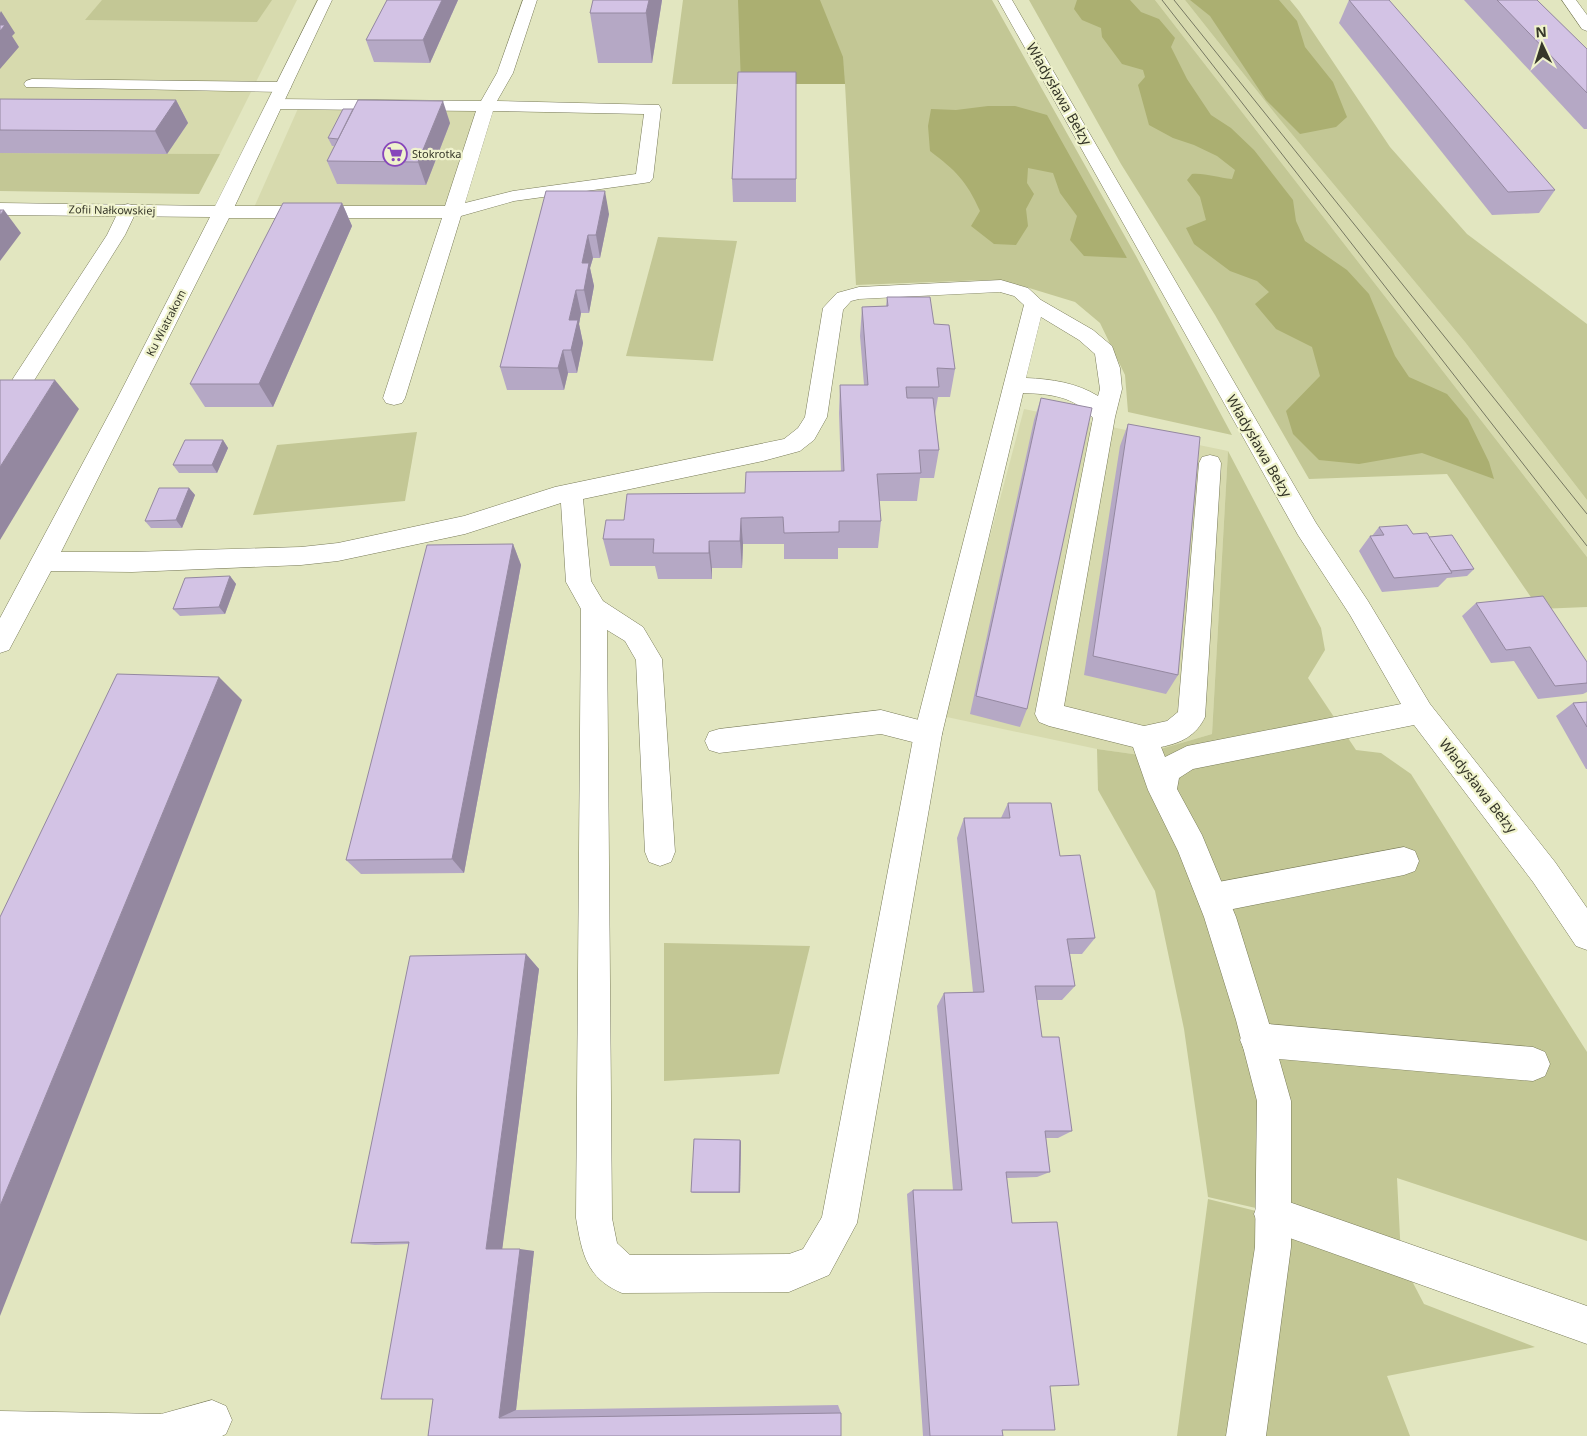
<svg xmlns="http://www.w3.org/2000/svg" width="1587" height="1436" viewBox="0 0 1587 1436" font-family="'Noto Sans',sans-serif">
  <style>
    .built { fill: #d7daae }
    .green { fill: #c3c795 }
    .forest { fill: #abaf71 }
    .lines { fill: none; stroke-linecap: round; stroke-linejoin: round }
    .lane-casing { stroke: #797b59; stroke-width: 1 }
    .street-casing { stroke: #797b59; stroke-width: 1 }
    .lane { fill: #fff; fill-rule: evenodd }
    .street { fill: #fff; fill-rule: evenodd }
    .tram { stroke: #767861; stroke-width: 1 }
    .wall { fill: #b5a8c5 }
    .shaded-wall { fill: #9488a0 }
    .building { fill: #d3c3e5; stroke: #9488a0 }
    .labels { text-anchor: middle; stroke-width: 4.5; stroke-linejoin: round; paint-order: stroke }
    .far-poi-label { font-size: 11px; fill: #363729; stroke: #f0f3cd; text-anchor: start }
    .far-street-label { font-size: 11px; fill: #363729; stroke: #f0f3cd }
    .street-label { font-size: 14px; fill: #363729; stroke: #f0f3cd }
  </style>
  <rect width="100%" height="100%" fill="#e2e6c0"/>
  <g class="built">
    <polygon points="0,0 297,0 220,154 0,153"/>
    <polygon points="1155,0 1185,0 1281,121 1465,342 1587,500 1587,557"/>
    <polygon points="300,104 486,106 454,212 252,212"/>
    <polygon points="1024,409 1228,451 1212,734 1140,755 1097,749 942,716"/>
  </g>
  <g class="green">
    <polygon points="102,0 272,0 257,22 85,20"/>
    <polygon points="683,0 992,0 1136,256 1232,435 1128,412 1125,375 1100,323 1075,302 1016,284 985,280 856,285 845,84 672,84"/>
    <polygon points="1029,0 1155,0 1587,557 1587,607 1539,609 1447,474 1309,479 1215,315 1121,164"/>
    <polygon points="1185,0 1290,0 1299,11 1390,147 1467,234 1587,324 1587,500 1465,342 1281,121"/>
    <polygon points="0,153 220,154 199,194 0,191"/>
    <polygon points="658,237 737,241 713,361 626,356"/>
    <polygon points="417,432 405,501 253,515 277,445"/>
    <polygon points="1228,451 1321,628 1325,650 1308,678 1356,750 1381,753 1411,774 1587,1052 1587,1241 1397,1178 1401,1257 1273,1212 1208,1197 1184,1029 1155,891 1098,790 1097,749 1140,755 1212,734"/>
    <polygon points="664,943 810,946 779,1074 664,1081"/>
    <polygon points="1208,1199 1272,1215 1401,1260 1424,1304 1535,1347 1387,1376 1410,1436 1177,1436"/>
  </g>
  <g class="forest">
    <polygon points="738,0 820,0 843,57 845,84 741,84"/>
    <path d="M1077,0H1130L1141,12L1159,19L1175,38L1171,47L1187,79L1211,115L1231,128L1254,150L1293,200L1296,221L1305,241L1347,270L1369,294L1395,356L1409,377L1447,394L1468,419L1489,462L1494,479L1422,453L1359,464L1319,460L1293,434L1286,411L1320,376L1312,347L1276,329L1255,304L1269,292L1257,281L1230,271L1194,244L1186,228L1206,220L1200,197L1187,180L1192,174C1206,173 1218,178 1232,179L1235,170L1217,156L1194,145L1173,138L1149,125L1138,85L1145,77L1143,70L1122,64L1102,37L1101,28L1082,20L1074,9Z"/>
    <polygon points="1190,0 1279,0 1297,21 1305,47 1333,82 1347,117 1336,127 1300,134 1266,100 1210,16"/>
    <path d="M988,106H1015L1047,115L1127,258L1084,256L1070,240L1077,216L1060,193L1053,173L1028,168L1027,183L1034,194L1026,209L1028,226L1016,245L994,244L971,226L980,211C966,180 956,171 930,151L928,126L931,109L956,110Z"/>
  </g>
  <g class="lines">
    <g class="lane-casing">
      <g id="lane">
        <path d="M523,0H537L513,73L497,101L659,105L661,109L653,178L650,182L644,183L514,201L461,216L405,398L402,403L394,405L386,403L383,398L442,218H223L216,216L214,212L216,208L223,206H445L476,111L275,109L269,108L267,104L269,100L275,99L481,101L497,73ZM493,111L644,114L636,174L513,191L465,203Z"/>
        <polygon points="32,79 283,82 289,84 291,87 289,90 283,92 26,87 24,84 26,81"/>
        <polygon points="128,204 135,206 137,210 125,235 30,387 22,389 14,387 11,382 14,377 107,235 121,206"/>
        <polygon points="881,710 938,725 942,734 938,743 928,746 881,734 719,753 709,750 705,741 709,732 719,729"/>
        <polygon points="1404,847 1415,851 1419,861 1415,871 1404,875 1213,913 1202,908 1198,898 1202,888 1213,883"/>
        <polygon points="1257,1023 1533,1047 1545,1052 1550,1064 1545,1076 1533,1081 1257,1057 1245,1052 1240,1040 1245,1028"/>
        <polygon points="1272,1196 1587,1306 1587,1344 1259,1227 1254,1214 1259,1201"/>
        <polygon points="212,1400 226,1406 232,1420 226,1434 222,1436 0,1436 0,1411 161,1414"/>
      </g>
    </g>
    <g class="street-casing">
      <g id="street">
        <path d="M318,0H332L232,212L61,552H132L301,547L338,543L464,516L555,487L784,439L798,428L805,417L823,308L837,293L859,287L1001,280L1028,288L1041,300L1093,330L1112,346L1120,368L1122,389L1115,417L1064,706L1144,726L1167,721L1178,712L1199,463L1202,457L1210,455L1218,457L1221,463L1205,717C1196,736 1181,743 1161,747L1165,757L1187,746L1401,704L1350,615L1298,535L998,0H1012L1316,523L1368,601L1430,704L1555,862L1587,908V950L1576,946L1533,882L1414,725L1193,769L1179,778L1177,789L1202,835L1236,917L1268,1020L1291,1101V1247L1266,1436H1226L1255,1247L1257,1101L1236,1020L1204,917L1178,851L1148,790L1133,747L1049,726L1039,722L1035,714L1093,418C1074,396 1050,394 1023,393L942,734L857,1223L829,1275L789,1292L622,1293C586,1278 582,1253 576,1218L581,609L566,582L561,503L465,534L338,561L301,565L132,572L51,571L9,650L0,653V618L115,403L210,217L0,215V203L215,206ZM1000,292L1014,296L1024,305L914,734L822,1217L803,1249L789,1254L630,1255L617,1243L612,1218L607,630L625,641L636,660L645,852L649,862L660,866L671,862L675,852L662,659L643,627L603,601L591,581L583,499L763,461L800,451L814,440L827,417L843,310L851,301L859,299ZM1041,317L1079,340L1095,354L1100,389L1098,396C1077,383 1052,379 1026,378Z"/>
        <polygon points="1562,0 1576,0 1587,15 1587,31 1582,29"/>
      </g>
    </g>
    <use href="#lane" class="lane"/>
    <use href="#street" class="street"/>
    <g class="tram">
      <polyline points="1162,0 1587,546"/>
      <polyline points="1174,0 1587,514"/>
    </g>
  </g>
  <g class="wall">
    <polygon points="387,0 458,0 430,63 374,62 366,40"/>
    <polygon points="662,0 652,63 598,63 590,13"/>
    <polygon points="1349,0 1555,190 1539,213 1492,215 1339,23"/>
    <polygon points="1464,0 1537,0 1587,49 1587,129 1584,129"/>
    <polygon points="796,72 796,202 733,202 732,179"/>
    <polygon points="0,99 176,100 188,123 167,154 0,153"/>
    <polygon points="450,123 426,185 337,184 327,161 334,146 332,146 328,138"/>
    <polygon points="546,191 609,214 600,258 593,258 590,268 594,286 589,313 581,313 579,324 583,343 577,373 568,373 564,390 507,390 500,367"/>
    <polygon points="342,203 352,226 273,407 205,407 190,384"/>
    <polygon points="887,297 934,324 955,369 950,397 938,397 935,414 939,450 934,478 920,478 917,501 879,501 881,521 878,548 838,548 838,559 784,559 784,544 743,544 742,568 712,568 712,579 658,579 655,566 610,566 603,539 624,520 841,472 839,413 840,385 864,385 860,336 862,307 886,306"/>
    <polygon points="1041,398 1027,709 1020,727 970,714 1034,420"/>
    <polygon points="1128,424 1178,675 1166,694 1084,675 1120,446"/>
    <polygon points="223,440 228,448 217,473 179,473 173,465"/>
    <polygon points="189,488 195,495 182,528 151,528 145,521"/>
    <polygon points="1379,527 1413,534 1429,537 1474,569 1467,576 1447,578 1438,587 1382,592 1359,551 1370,536 1372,536"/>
    <polygon points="513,544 521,565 464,873 361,874 346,860"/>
    <polygon points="230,576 236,584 225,614 180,616 173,609"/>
    <polygon points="1476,603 1587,662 1587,692 1583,694 1538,699 1514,661 1491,663 1462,616"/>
    <polygon points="1587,702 1587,769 1586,769 1556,716 1573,703"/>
    <polygon points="1008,803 1060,856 1095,938 1082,954 1070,954 1075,986 1062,1000 1037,1000 1042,1037 1072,1131 1058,1138 1046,1138 1050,1172 1037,1177 1007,1178 1012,1223 1050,1386 1002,1430 1003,1436 923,1436 907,1194 913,1190 953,1190 937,1006 944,993 973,992 957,838 964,818 1001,818"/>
    <polygon points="526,954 539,969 502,1249 534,1251 516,1410 838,1405 841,1413 428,1436 433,1399 409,1244 375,1245 351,1243"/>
    <polygon points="740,1140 741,1142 740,1193 693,1193 691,1192"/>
  </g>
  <g class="shaded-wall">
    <polygon points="442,0 458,0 430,63 423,40"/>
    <polygon points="649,0 662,0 652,63 646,13"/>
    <polygon points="1,11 15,33 12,36 19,47 0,69 0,13"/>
    <polygon points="176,100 188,123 167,154 155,131"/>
    <polygon points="443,101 450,123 426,185 418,162"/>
    <polygon points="605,191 609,214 600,258 596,235"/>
    <polygon points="342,203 352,226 273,407 259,384"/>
    <polygon points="4,210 21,233 0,261 0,215"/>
    <polygon points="588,235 593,258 590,268 594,286 589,313 584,290 582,263"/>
    <polygon points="576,290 581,313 579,324 583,343 577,373 571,350 569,320"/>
    <polygon points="563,350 568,373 564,390 558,368"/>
    <polygon points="55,380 79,409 0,540 0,467"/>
    <polygon points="223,440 228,448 217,473 212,465"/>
    <polygon points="189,488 195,495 182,528 176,520"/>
    <polygon points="741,518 743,544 742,568 740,541"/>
    <polygon points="709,541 712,568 712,579 709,553"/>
    <polygon points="513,544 521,565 464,873 452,859"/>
    <polygon points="230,576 236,584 225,614 219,607"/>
    <polygon points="219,677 242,700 0,1316 0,1206"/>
    <polygon points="526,954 539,969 502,1251 486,1249"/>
    <polygon points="740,1140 741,1142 740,1193 739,1192"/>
    <polygon points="520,1249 534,1251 516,1410 499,1418"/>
  </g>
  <g class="building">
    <polygon points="387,0 442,0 423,40 366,40"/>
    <polygon points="593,0 649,0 646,13 590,13"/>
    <polygon points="1349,0 1389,0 1555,190 1508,192"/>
    <polygon points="1497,0 1537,0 1587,49 1587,93"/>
    <polygon points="0,25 5,25 0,31"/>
    <polygon points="738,72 796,72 796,179 732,179"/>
    <polygon points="0,99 176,100 155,131 0,130"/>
    <polygon points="358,100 443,101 418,162 327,161"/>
    <polygon points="343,109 353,109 338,139 328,138"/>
    <polygon points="546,191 605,191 596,235 588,235 582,263 589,263 584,290 576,290 569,320 578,320 571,350 563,350 558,368 500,367"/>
    <polygon points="283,203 342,203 259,384 190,384"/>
    <polygon points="0,210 4,210 0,215"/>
    <polygon points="887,297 930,297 934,324 949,325 955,369 937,368 939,387 906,387 907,398 933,398 939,450 919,450 921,473 877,474 881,521 839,521 839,532 784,533 783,517 741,518 740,541 709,541 709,553 653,553 654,539 603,539 606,520 624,520 627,494 745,493 746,472 844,471 840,385 868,385 862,307 888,306"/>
    <polygon points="0,380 55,380 0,467"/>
    <polygon points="1041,398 1092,408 1027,709 976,696"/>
    <polygon points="1128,424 1200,437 1178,675 1093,656"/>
    <polygon points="185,440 223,440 212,465 173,465"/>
    <polygon points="159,488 189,488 176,520 145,521"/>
    <polygon points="1407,525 1413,534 1427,533 1452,573 1394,578 1370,536 1384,535 1379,527"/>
    <polygon points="1452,535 1474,569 1451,571 1429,537"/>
    <polygon points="513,544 452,859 346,860 427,545"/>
    <polygon points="230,576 219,607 173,609 185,578"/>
    <polygon points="1543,596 1587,662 1587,683 1555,686 1530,647 1506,650 1476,603"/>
    <polygon points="117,674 219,677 0,1206 0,917"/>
    <polygon points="1587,702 1587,727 1573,703"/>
    <polygon points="1008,803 1051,803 1060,856 1080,855 1095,938 1067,939 1075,986 1035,986 1042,1037 1059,1037 1072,1131 1045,1131 1050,1172 1006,1172 1012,1223 1057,1222 1079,1385 1050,1386 1055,1430 1002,1430 1003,1436 930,1436 913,1190 962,1190 944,993 984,992 964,818 1010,818"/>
    <polygon points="526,954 486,1249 520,1249 499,1418 841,1413 841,1436 428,1436 433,1399 381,1399 409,1242 351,1243 410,956"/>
    <polygon points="694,1139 740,1140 739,1192 691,1192"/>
  </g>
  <defs>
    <g id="supermarket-ring" transform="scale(1.25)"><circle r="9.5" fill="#f0f3cd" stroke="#8646bb" stroke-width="1.5"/><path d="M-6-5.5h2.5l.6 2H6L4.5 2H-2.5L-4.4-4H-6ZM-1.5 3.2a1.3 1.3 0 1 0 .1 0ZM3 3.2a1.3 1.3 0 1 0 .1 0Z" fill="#8646bb"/></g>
  </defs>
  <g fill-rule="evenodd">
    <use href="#supermarket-ring" x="395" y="154"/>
  </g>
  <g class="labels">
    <g class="far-poi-label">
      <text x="412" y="158">Stokrotka</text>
    </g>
    <g class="far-street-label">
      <text transform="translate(112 210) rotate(1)" y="4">Zofii Nałkowskiej</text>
      <text transform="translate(166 323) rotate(-63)" y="4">Ku Wiatrakom</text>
    </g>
    <g class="street-label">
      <text transform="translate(1059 94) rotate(60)" y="5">Władysława Bełzy</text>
      <text transform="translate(1259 446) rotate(60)" y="5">Władysława Bełzy</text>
      <text transform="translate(1478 786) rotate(52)" y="5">Władysława Bełzy</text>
    </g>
  </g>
  <g transform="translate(1542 45) rotate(356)" stroke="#f0f3cd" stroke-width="4" paint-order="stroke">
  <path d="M0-4L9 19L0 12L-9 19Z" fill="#363729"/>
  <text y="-8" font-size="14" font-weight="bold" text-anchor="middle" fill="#363729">N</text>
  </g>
</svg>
